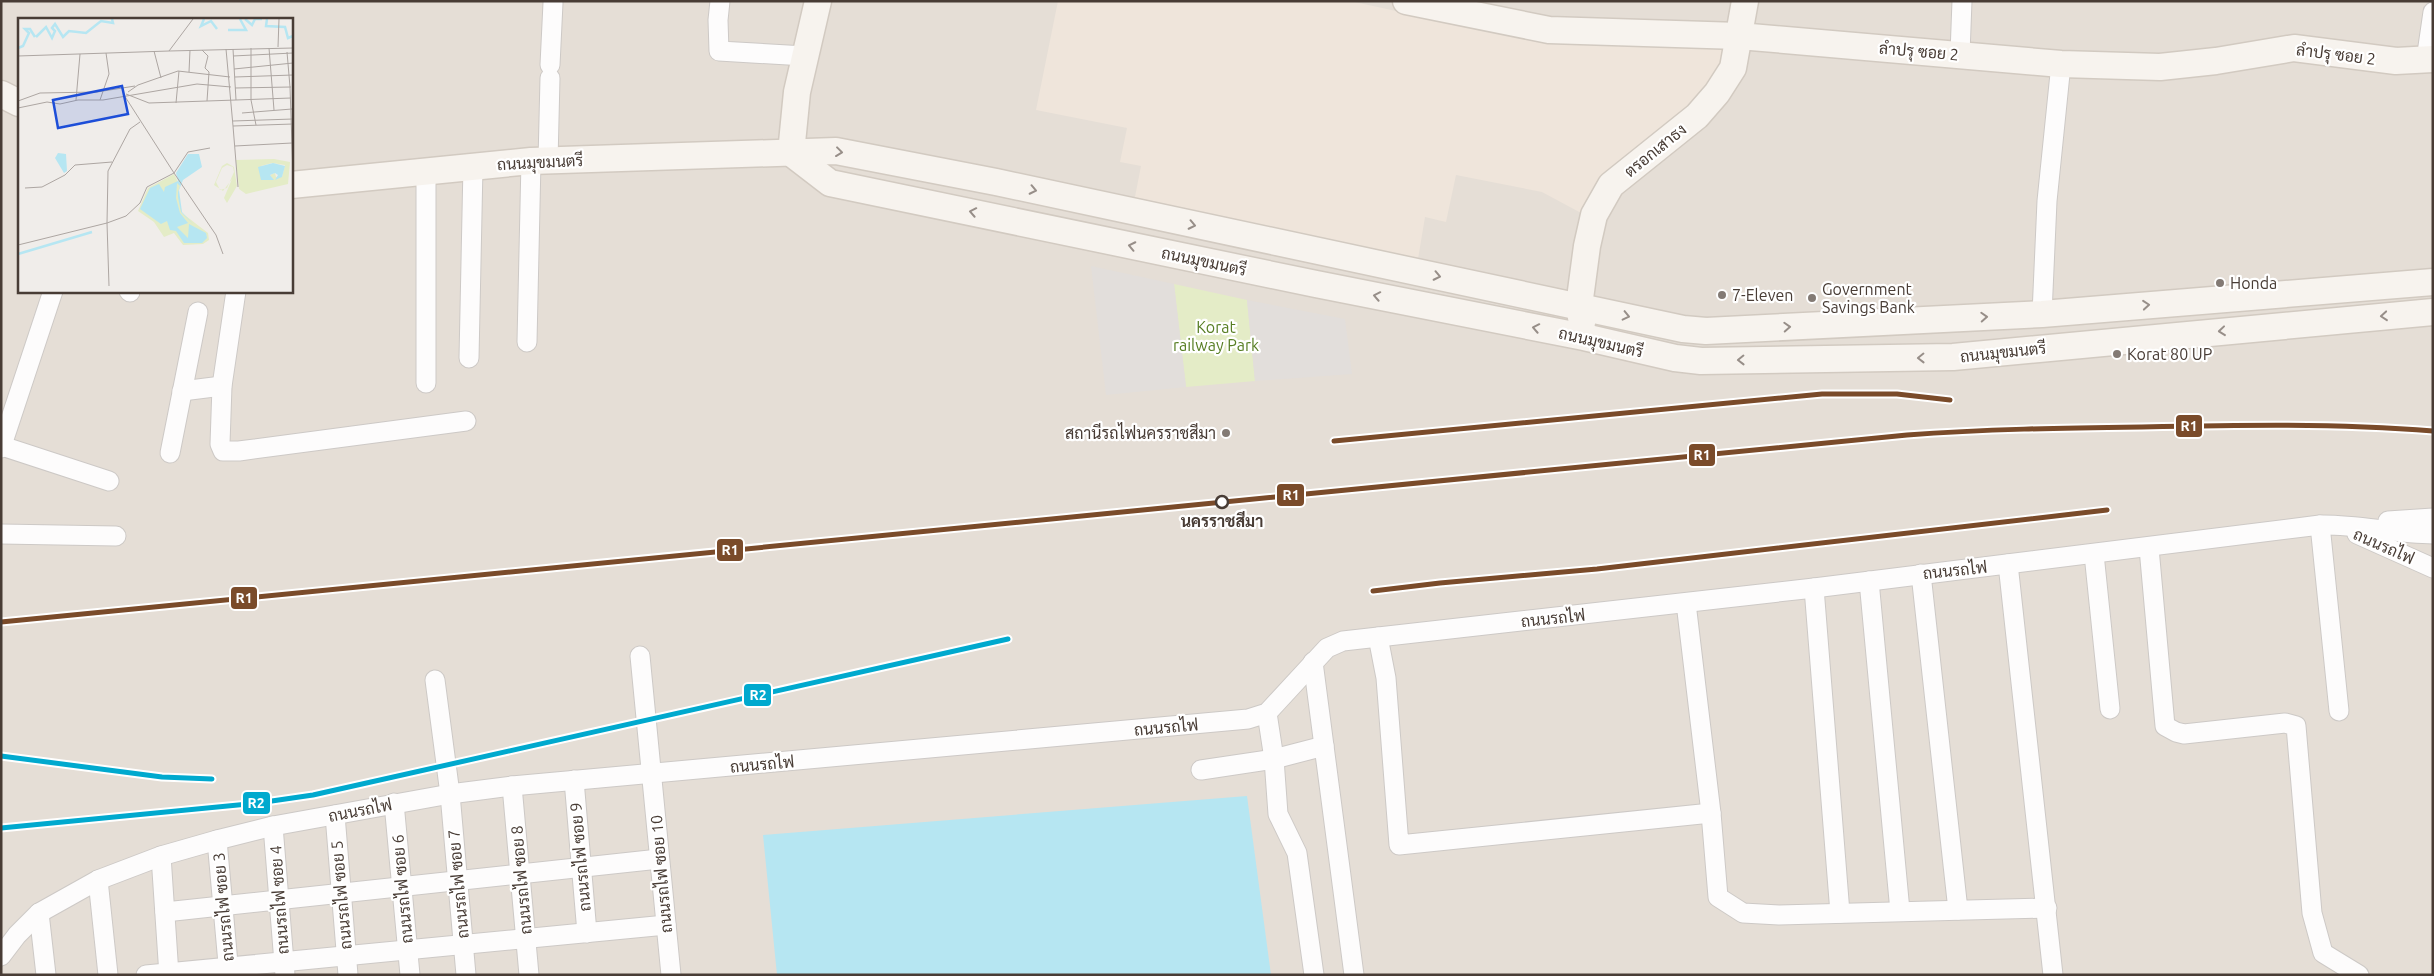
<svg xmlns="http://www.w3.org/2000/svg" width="2434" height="976" viewBox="0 0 2434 976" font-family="Ubuntu,Sarabun,sans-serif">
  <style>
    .residential { fill: #e5ded6; fill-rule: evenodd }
    .education { fill: #efe5db }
    .green { fill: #e4ecc7 }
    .parking { fill: #e2dedb }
    .water { fill: #b6e6f2 }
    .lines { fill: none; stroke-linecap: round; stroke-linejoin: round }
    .street-casing { stroke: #cdc9c6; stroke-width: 21 }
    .secondary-casing { stroke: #d2cac1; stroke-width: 29 }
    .street { stroke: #fdfcfc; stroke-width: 19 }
    .secondary { stroke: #f7f3ee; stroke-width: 26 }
    .rail-1-casing { stroke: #fff; stroke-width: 9 }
    .rail-2-casing { stroke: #fff; stroke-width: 9 }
    .rail-1 { stroke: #7a4b2a; stroke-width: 5 }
    .rail-2 { stroke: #00a9ce; stroke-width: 5 }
    .oneway { stroke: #978e88 }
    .poi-dot { fill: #837a74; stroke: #fff; stroke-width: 2 }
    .stop-dot { fill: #fff; stroke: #483c35; stroke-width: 2.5 }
    .labels { text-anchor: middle; stroke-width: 4.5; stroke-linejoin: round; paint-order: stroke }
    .street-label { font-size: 16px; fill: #483c35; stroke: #fff }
    .poi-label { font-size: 16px; fill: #483c35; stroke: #fff; text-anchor: start }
    .park-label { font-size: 16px; fill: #577e23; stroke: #fff }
    .stop-label { font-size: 16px; font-weight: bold; fill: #483c35; stroke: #fff }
    .inset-river { fill: none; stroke: #b6e6f2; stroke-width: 2.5 }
    .inset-road { fill: none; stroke: #ada6a2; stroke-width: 1 }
    .view { fill: #1d4ed8; fill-opacity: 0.15; stroke: #1d4ed8; stroke-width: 2.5 }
    .inset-edge { fill: none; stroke: #483c35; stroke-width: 2.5 }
    .line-badge { stroke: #fff; stroke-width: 2 }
    .badge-label { font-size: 14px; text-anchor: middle; font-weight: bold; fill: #fff }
  </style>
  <rect width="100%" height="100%" fill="#f0edea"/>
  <path class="residential" d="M1,1H2433V975H1ZM19,19H291V291H19Z"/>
  <polygon class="education" points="1058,1 1350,1 1548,44 1731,42 1719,71 1704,95 1583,214 1542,192 1456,175 1446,222 1425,217 1418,259 1134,202 1141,166 1120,162 1127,128 1036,110"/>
  <polygon class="green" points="1174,284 1247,300 1255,381 1186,387"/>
  <g class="parking">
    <polygon points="1091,266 1174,284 1186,387 1106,395"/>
    <polygon points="1247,300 1345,319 1352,374 1255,381"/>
  </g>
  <polygon class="water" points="1247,796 1271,975 777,975 763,835"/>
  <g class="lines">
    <g class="street-casing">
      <g id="street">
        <polyline points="720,1 718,20 719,51 805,56"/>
        <polyline points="1960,54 1962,1"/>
        <polyline points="2426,60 2433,12"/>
        <polyline points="550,65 553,3"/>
        <polyline points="548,161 550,78"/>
        <polyline points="129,291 130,292"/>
        <polyline points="236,291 222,386 220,444 223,451 239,451 466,421"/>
        <polyline points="2042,314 2047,201 2061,64"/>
        <polyline points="527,342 531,161"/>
        <polyline points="469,358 473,166"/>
        <polyline points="426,383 426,173"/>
        <polyline points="182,391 222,386"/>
        <polyline points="2,446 109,481"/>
        <polyline points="1,448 53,291"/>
        <polyline points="170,453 198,312"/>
        <polyline points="2388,521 2433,518"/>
        <polyline points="2320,525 2339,711"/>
        <polyline points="1,534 116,536"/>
        <polyline points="2357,534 2433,568"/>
        <polyline points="2149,548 2165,726 2176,732 2184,734 2285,723 2296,726 2312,913 2323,953 2359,975"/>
        <polyline points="2094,554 2110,709"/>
        <polyline points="2008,564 2053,975"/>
        <polyline points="1921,574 1958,910"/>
        <polyline points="1869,581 1900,911"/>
        <polyline points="1814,588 1840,913"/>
        <polyline points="1686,603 1711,813 1718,897 1743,913 1779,915 2047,908"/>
        <polyline points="1378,637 1386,678 1399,845 1711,813"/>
        <polyline points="640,656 671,975"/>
        <polyline points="1313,662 1354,975"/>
        <polyline points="435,680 450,794 466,975"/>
        <polyline points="1267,713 1274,759 1278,814 1297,853 1314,975"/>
        <polyline points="1201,770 1274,759 1324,746"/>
        <polyline points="574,780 587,933"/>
        <polyline points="512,786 529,975"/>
        <polyline points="394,803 410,975"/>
        <polyline points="335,815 348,975"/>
        <polyline points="273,826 285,975"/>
        <polyline points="217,840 229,975"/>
        <polyline points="161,856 169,975"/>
        <polyline points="98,880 108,975"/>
        <polyline points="165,912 659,859"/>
        <polyline points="39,913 46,975"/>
        <path d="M1,956L17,935L39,913L98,880L161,856L217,840L273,826L450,794L512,786L1248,719L1267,713L1327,648L1343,641L1814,588L2320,525C2357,524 2395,534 2433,534"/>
        <polyline points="146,975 666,925"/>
      </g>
    </g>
    <g class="secondary-casing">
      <g id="secondary">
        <polyline points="1406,1 1549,30 1739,36 2061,64 2160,67 2216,61 2294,48 2396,61 2433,59"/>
        <polyline points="1,94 19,103"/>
        <polyline points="791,153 830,183 1316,284 1584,337 1675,358 1701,361 1953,357 2433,312"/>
        <polyline points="791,153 797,92 818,1"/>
        <polyline points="291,185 531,161 836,151 996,182 1683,329 1706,331 2042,314 2433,282"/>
        <polyline points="1582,323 1579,306 1587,246 1594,215 1611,185 1697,116 1717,93 1733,68 1745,1"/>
      </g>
    </g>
    <use href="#street" class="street"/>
    <use href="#secondary" class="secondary"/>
    <g class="rail-1-casing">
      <g id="rail-1">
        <polyline points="1334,441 1822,394 1897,394 1950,400"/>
        <polyline points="1373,591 1440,583 1597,569 2107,510"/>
        <path d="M1,622L1907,435C1985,429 2063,428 2141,427C2239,425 2336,423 2433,431"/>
      </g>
    </g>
    <g class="rail-2-casing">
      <g id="rail-2">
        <polyline points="1,756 162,777 212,779"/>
        <polyline points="1,828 258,803 313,795 1008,639"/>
      </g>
    </g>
    <use href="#rail-1" class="rail-1"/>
    <use href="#rail-2" class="rail-2"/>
  </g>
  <defs><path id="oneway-chevron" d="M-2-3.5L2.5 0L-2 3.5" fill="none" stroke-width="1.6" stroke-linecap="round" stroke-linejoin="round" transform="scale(1.25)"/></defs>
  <g class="oneway">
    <use href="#oneway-chevron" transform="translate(839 152) rotate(7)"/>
    <use href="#oneway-chevron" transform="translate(1033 190) rotate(12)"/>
    <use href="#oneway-chevron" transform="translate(973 212) rotate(-169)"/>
    <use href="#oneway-chevron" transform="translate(1192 225) rotate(12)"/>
    <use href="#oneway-chevron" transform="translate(1132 246) rotate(-168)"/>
    <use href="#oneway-chevron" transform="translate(1437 276) rotate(12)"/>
    <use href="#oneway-chevron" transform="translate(1377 296) rotate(-169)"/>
    <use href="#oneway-chevron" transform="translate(2146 305) rotate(-5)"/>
    <use href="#oneway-chevron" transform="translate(1626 316) rotate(13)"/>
    <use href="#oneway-chevron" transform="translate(2384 316) rotate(175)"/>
    <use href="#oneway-chevron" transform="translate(1984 317) rotate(-3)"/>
    <use href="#oneway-chevron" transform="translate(1787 327) rotate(-3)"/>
    <use href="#oneway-chevron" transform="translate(1536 328) rotate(-169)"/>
    <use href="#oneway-chevron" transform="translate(2222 331) rotate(174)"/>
    <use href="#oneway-chevron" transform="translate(1921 358) rotate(179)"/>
    <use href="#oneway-chevron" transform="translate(1741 360) rotate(179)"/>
  </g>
  <g class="poi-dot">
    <circle cx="2220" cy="283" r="5"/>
    <circle cx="1722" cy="295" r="5"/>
    <circle cx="1812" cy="298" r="5"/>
    <circle cx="2117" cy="354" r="5"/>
    <circle cx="1226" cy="433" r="5"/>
  </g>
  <circle class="stop-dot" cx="1222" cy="502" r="6"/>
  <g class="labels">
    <g class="street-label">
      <text transform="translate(1919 51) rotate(5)" y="6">ลำปรุ ซอย 2</text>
      <text transform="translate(2336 54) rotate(7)" y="6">ลำปรุ ซอย 2</text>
      <text transform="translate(1655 150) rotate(-39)" y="6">ตรอกเสาธง</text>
      <text transform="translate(540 162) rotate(-3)" y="6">ถนนมุขมนตรี</text>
      <text transform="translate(1204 261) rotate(12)" y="6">ถนนมุขมนตรี</text>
      <text transform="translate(1601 342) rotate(13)" y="6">ถนนมุขมนตรี</text>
      <text transform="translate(2003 352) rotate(-6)" y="6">ถนนมุขมนตรี</text>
      <text transform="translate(2384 546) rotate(24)" y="6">ถนนรถไฟ</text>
      <text transform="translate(1955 570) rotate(-6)" y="6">ถนนรถไฟ</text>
      <text transform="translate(1553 618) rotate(-6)" y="6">ถนนรถไฟ</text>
      <text transform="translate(1166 727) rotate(-5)" y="6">ถนนรถไฟ</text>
      <text transform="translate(762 764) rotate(-5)" y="6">ถนนรถไฟ</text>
      <text transform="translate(360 810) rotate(-11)" y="6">ถนนรถไฟ</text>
      <text transform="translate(580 857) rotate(-95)" y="6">ถนนรถไฟ ซอย 9</text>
      <text transform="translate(661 874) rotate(-95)" y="6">ถนนรถไฟ ซอย 10</text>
      <text transform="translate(521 880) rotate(-95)" y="6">ถนนรถไฟ ซอย 8</text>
      <text transform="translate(458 884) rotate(-95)" y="6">ถนนรถไฟ ซอย 7</text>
      <text transform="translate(402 889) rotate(-95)" y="6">ถนนรถไฟ ซอย 6</text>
      <text transform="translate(341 895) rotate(-95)" y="6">ถนนรถไฟ ซอย 5</text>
      <text transform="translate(279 900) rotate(-94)" y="6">ถนนรถไฟ ซอย 4</text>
      <text transform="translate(223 907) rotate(-95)" y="6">ถนนรถไฟ ซอย 3</text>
    </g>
    <g class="poi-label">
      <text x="2230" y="289">Honda</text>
      <text x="1822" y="295">Government<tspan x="1822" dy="18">Savings Bank</tspan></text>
      <text x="1732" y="301">7-Eleven</text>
      <text x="2127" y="360">Korat 80 UP</text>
      <text x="1216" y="439" text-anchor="end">สถานีรถไฟนครราชสีมา</text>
    </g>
    <g class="park-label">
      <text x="1216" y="333">Korat<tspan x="1216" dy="18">railway Park</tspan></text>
    </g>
    <g class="stop-label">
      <text x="1222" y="527">นครราชสีมา</text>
    </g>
  </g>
  <g transform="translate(18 18)">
    <rect width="275" height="275" fill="#f0edea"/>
    <path d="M256,141L272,144L270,166L228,176L221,171L218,142ZM254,145L267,147L264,159H258L257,155L252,157L255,162H243V148ZM209,145L216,149L219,168L209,185L206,180L214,161L205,173L196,167L204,148ZM209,147L215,149L216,154L209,170L202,172L198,164L204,150ZM156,156L162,168L160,176L164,195L190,215L191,222L185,226L165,227L156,215L146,219L136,204L120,193L130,170Z" fill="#e4ecc7" fill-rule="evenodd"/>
    <path d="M40,135L48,136L49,153L46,155L37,140ZM170,136H181L184,149L165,162L161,172L164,194L175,206L163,194L160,179V174L162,168L159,165L158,180L162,195L170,205L159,209L170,220L171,206L188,215L189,220L184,225H166L158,213L152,212L149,203L143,206L122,191L132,170L141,166L146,174L147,169L160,163L158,155ZM255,145L267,148L264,159L257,162L260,157L257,155L252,157L256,162H243L240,149Z" fill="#b6e6f2"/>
    <path class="inset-river" d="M186,1L183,8L193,3L199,11M227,1L234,7L237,1H244M249,1L248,8L267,9L270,20L275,18M210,12H228L222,1M18,19L28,9L34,20L37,13L34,10L37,6L45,19L51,13L68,15L83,3L95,5L94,1M0,30L5,28L11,15L7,11H12L17,19M0,236L74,214"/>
    <path class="inset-road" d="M260,29L261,1M233,30V82L238,107M251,30L256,92M208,31L215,108L275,106M184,32L190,38L187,50L191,54L189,83M136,33L143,60M151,33L275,30M269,34L272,69M0,38L151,33L175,1M215,38L275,35M216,51L275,45M171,54L172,32M217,59L275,57M272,69L275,157M217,70L273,69M110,74L120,67L160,53L212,59M108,76L131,85L218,82L215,31M106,77L156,155L129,169L122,185L108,198L89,205L90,153L112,111L122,104M58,82L62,36M82,82L91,56L88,35M218,82L273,80M0,83L22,75L79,74L117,68M158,85L161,53M0,90L29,84L42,86L60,82H85L179,66L213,69M224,95L274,91M215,103L275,101M215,108L220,169M217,128L274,125M192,130L170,134L156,155L198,217L205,236M7,170L24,169L47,157L57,147L94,144M0,227L89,205L91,268"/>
    <path class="view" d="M104,68L110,96L40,110L35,82Z"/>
    <rect width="275" height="275" class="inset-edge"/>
  </g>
  <g class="line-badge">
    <rect x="2175" y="414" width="28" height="24" rx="5" fill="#7a4b2a"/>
    <rect x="1688" y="443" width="28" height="24" rx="5" fill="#7a4b2a"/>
    <rect x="1276" y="483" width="29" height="24" rx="5" fill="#7a4b2a"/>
    <rect x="716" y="538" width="28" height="24" rx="5" fill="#7a4b2a"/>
    <rect x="230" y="586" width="28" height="24" rx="5" fill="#7a4b2a"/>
    <rect x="743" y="683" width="29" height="24" rx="5" fill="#00a9ce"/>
    <rect x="242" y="791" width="29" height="24" rx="5" fill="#00a9ce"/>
  </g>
  <g class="badge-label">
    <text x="2189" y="431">R1</text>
    <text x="1702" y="460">R1</text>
    <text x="1291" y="500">R1</text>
    <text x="730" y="555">R1</text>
    <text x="244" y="603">R1</text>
    <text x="758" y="700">R2</text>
    <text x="256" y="808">R2</text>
  </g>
  <rect width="2434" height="976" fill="none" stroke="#483c35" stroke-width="5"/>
</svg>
